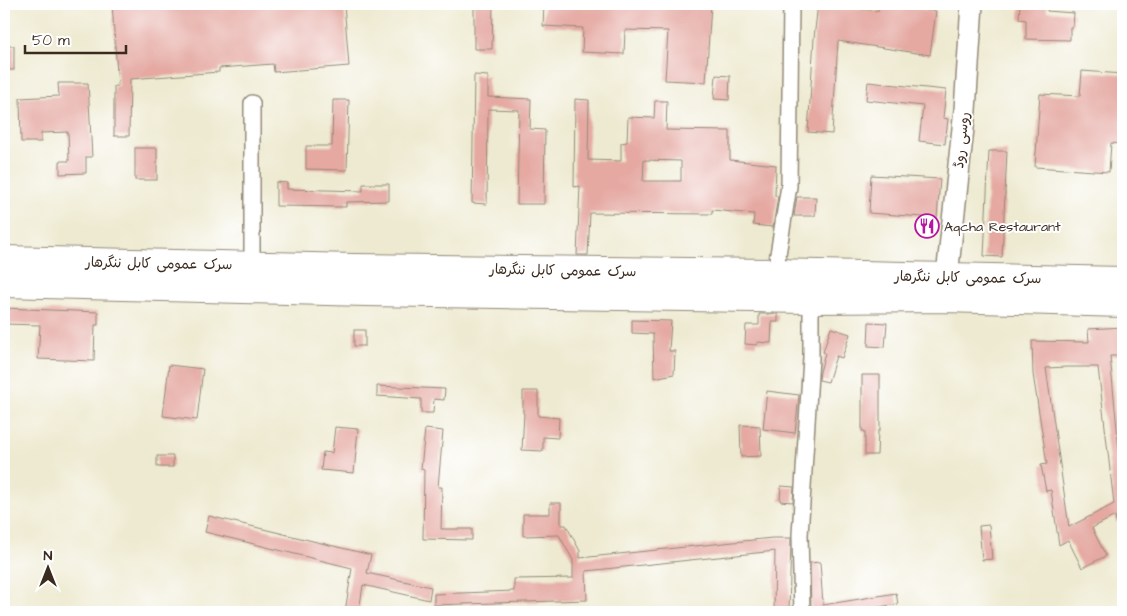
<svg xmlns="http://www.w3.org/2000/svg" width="1127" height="616" viewBox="0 0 1127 616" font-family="'Architects Daughter','Playpen Sans Arabic',sans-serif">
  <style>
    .building { fill: #e5a9a2; fill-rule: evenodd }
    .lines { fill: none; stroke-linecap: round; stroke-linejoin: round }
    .street-casing { stroke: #948a78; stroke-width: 18 }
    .secondary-casing { stroke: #948a78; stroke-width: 24 }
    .highway-casing { stroke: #948a78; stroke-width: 30 }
    .street { stroke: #fff; stroke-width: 15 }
    .secondary { stroke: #fff; stroke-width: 21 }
    .highway { stroke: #fff; stroke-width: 28 }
    .labels { text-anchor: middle; stroke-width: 4; stroke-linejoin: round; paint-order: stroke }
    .street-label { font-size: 14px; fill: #3b2a1e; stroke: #fff }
    .poi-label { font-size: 14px; fill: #3b2a1e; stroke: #fff; text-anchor: start }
  </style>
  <rect width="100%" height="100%" fill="#fff"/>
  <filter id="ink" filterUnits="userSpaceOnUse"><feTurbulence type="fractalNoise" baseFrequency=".02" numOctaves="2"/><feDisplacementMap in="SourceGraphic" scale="10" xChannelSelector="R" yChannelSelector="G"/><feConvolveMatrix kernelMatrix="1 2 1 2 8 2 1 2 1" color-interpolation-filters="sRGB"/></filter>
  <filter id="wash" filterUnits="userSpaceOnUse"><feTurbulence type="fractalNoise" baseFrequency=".0096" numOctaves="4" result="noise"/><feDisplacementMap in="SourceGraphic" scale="20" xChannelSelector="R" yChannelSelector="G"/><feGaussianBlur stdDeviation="1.12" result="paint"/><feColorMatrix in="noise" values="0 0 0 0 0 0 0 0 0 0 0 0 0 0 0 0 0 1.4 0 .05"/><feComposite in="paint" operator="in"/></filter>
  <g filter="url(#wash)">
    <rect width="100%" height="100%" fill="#eeead1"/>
    <g id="blocks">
      <g class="building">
        <polygon points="112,4 344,4 349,66 274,72 273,64 219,68 219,72 130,79 129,136 114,136 114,86 118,86"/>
        <polygon points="474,4 493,4 492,49 474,49"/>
        <polygon points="544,4 711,4 706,82 665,80 668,31 625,30 624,54 582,52 583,28 543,26"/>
        <polygon points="818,4 878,11 879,4 882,4 936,11 930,55 838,41 832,134 808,132 814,38"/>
        <polygon points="1020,4 1047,4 1047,11 1074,13 1073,27 1070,27 1070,40 1026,39 1026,20 1019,19"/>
        <rect x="4" y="46" width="10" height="24"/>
        <polygon points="1082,71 1123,74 1123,144 1111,143 1109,172 1035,167 1040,94 1080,96"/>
        <polygon points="474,75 488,76 488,97 531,99 530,129 545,130 544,204 517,204 519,110 488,109 487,204 472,203"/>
        <polygon points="716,75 730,76 729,100 714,99"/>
        <polygon points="868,82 946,90 943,118 948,119 945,144 919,141 923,106 866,100"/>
        <polygon points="58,83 88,83 92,157 86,157 86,173 60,174 60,161 69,161 68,132 41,133 41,142 21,142 20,98 59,96"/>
        <path d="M575,99L589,100L588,160L621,161V143L627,142L628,117L654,118L655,101H667L666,130L730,131V160L776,165L775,196H778L773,227L753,225L754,214L712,210V214L590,213L588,255H577L580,186L574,187ZM644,160L681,161V181H643Z"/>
        <polygon points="333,100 349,100 347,170 306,169 306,146 332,146"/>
        <rect x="135" y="148" width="22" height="32"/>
        <polygon points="989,151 1007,151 1002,257 984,256"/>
        <polygon points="871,175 940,179 937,218 869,213"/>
        <polygon points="276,182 287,183 287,189 363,191 363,184 389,184 389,201 346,202 346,207 276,206"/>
        <polygon points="797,197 816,197 815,216 794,216"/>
        <polygon points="4,308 98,312 98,325 95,325 94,361 38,359 40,325 4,324"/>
        <polygon points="759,314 778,314 778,322 772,322 771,343 757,342 757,345 745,344 746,325 759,325"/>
        <polygon points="632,320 671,321 669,351 675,351 674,374 654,378 653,334 632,333"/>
        <polygon points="869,322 887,323 885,347 868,346"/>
        <path d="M1123,327V356H1110L1123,492V522H1116L1115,516L1092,528L1106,556L1082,568L1068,540L1059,545L1051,490L1046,491L1041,465L1047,464L1033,374L1032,341L1089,342L1088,329ZM1067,367H1098L1114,504L1069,527L1046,368Z"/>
        <polygon points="831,328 850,334 842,358 836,356 828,382 819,380 820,372 825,353 823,352"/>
        <rect x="354" y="330" width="11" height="16"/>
        <polygon points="169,365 203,369 197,420 163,416"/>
        <polygon points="862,375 880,375 880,431 878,431 877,455 865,455 865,431 862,431"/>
        <polygon points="377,386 445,389 444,400 434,399 433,413 421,413 421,399 377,396"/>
        <polygon points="523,391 538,391 538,416 559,418 558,438 543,437 543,451 522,450 524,413 523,413"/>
        <polygon points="767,391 799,395 795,433 763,429"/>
        <polygon points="740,425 760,426 761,456 741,457"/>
        <polygon points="335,427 358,429 354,473 321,470 323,452 332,453"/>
        <polygon points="425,429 443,431 438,487 442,487 441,529 472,529 472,540 423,539 424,470 421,469"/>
        <rect x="157" y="456" width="16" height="11"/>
        <polygon points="781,486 794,487 793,502 780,501"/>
        <polygon points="550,503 561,503 561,525 566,525 580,551 580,558 772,538 791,538 789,612 774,612 775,551 586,571 587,600 434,605 434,594 514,591 514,579 573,578 573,560 559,535 523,536 523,514 550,514"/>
        <polygon points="209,516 371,555 367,573 431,587 429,600 363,585 359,612 345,612 352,568 205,532"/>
        <polygon points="989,525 992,559 982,560 979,526"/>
        <polygon points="820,562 823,605 896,593 898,604 844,612 811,612 810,563"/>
      </g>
    </g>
  </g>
  <g filter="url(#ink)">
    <use href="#blocks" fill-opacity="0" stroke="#948a78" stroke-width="1"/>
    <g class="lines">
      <g class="street-casing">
        <g id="street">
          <polyline points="252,103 252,265"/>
          <polyline points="775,273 789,186 791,4"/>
          <polyline points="802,612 800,535 811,358 811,299"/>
        </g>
      </g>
      <g class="secondary-casing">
        <polyline id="secondary" points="947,276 965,110 972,4"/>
      </g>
      <g class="highway-casing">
        <g id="highway">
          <polyline points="4,260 354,268 775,273 1123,281"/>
          <polyline points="4,283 367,292 811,299 945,298 1123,303"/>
        </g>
      </g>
      <use href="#street" class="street"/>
      <use href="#secondary" class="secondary"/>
      <use href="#highway" class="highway"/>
    </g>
  </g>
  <defs>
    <g id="restaurant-ring" transform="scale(1.25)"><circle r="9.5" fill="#fff" stroke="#b5179e" stroke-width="1.5"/><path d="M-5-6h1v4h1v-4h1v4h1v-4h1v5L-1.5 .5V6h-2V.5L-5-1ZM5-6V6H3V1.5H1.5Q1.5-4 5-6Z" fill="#b5179e"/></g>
  </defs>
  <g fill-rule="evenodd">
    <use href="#restaurant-ring" x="927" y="226"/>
  </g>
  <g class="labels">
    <g class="street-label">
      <text transform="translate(961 140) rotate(-84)" y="5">روسی روڈ</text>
      <text transform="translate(159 263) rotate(1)" y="5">سرک عمومی کابل ننگرهار</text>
      <text transform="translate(563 270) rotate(1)" y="5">سرک عمومی کابل ننگرهار</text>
      <text transform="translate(968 277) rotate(1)" y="5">سرک عمومی کابل ننگرهار</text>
    </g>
    <g class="poi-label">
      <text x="944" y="231">Aqcha Restaurant</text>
    </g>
  </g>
  <rect width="1127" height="616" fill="none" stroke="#fff" stroke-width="20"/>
  <g transform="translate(48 568)" stroke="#ffffff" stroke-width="4" paint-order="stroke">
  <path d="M0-4L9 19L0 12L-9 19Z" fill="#3b2a1e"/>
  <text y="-8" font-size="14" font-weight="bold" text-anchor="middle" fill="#3b2a1e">N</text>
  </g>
  <path d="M25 45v8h101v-8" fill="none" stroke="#3b2a1e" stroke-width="2.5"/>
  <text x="32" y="45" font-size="15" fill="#3b2a1e" stroke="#ffffff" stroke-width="4" paint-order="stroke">50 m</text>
</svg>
